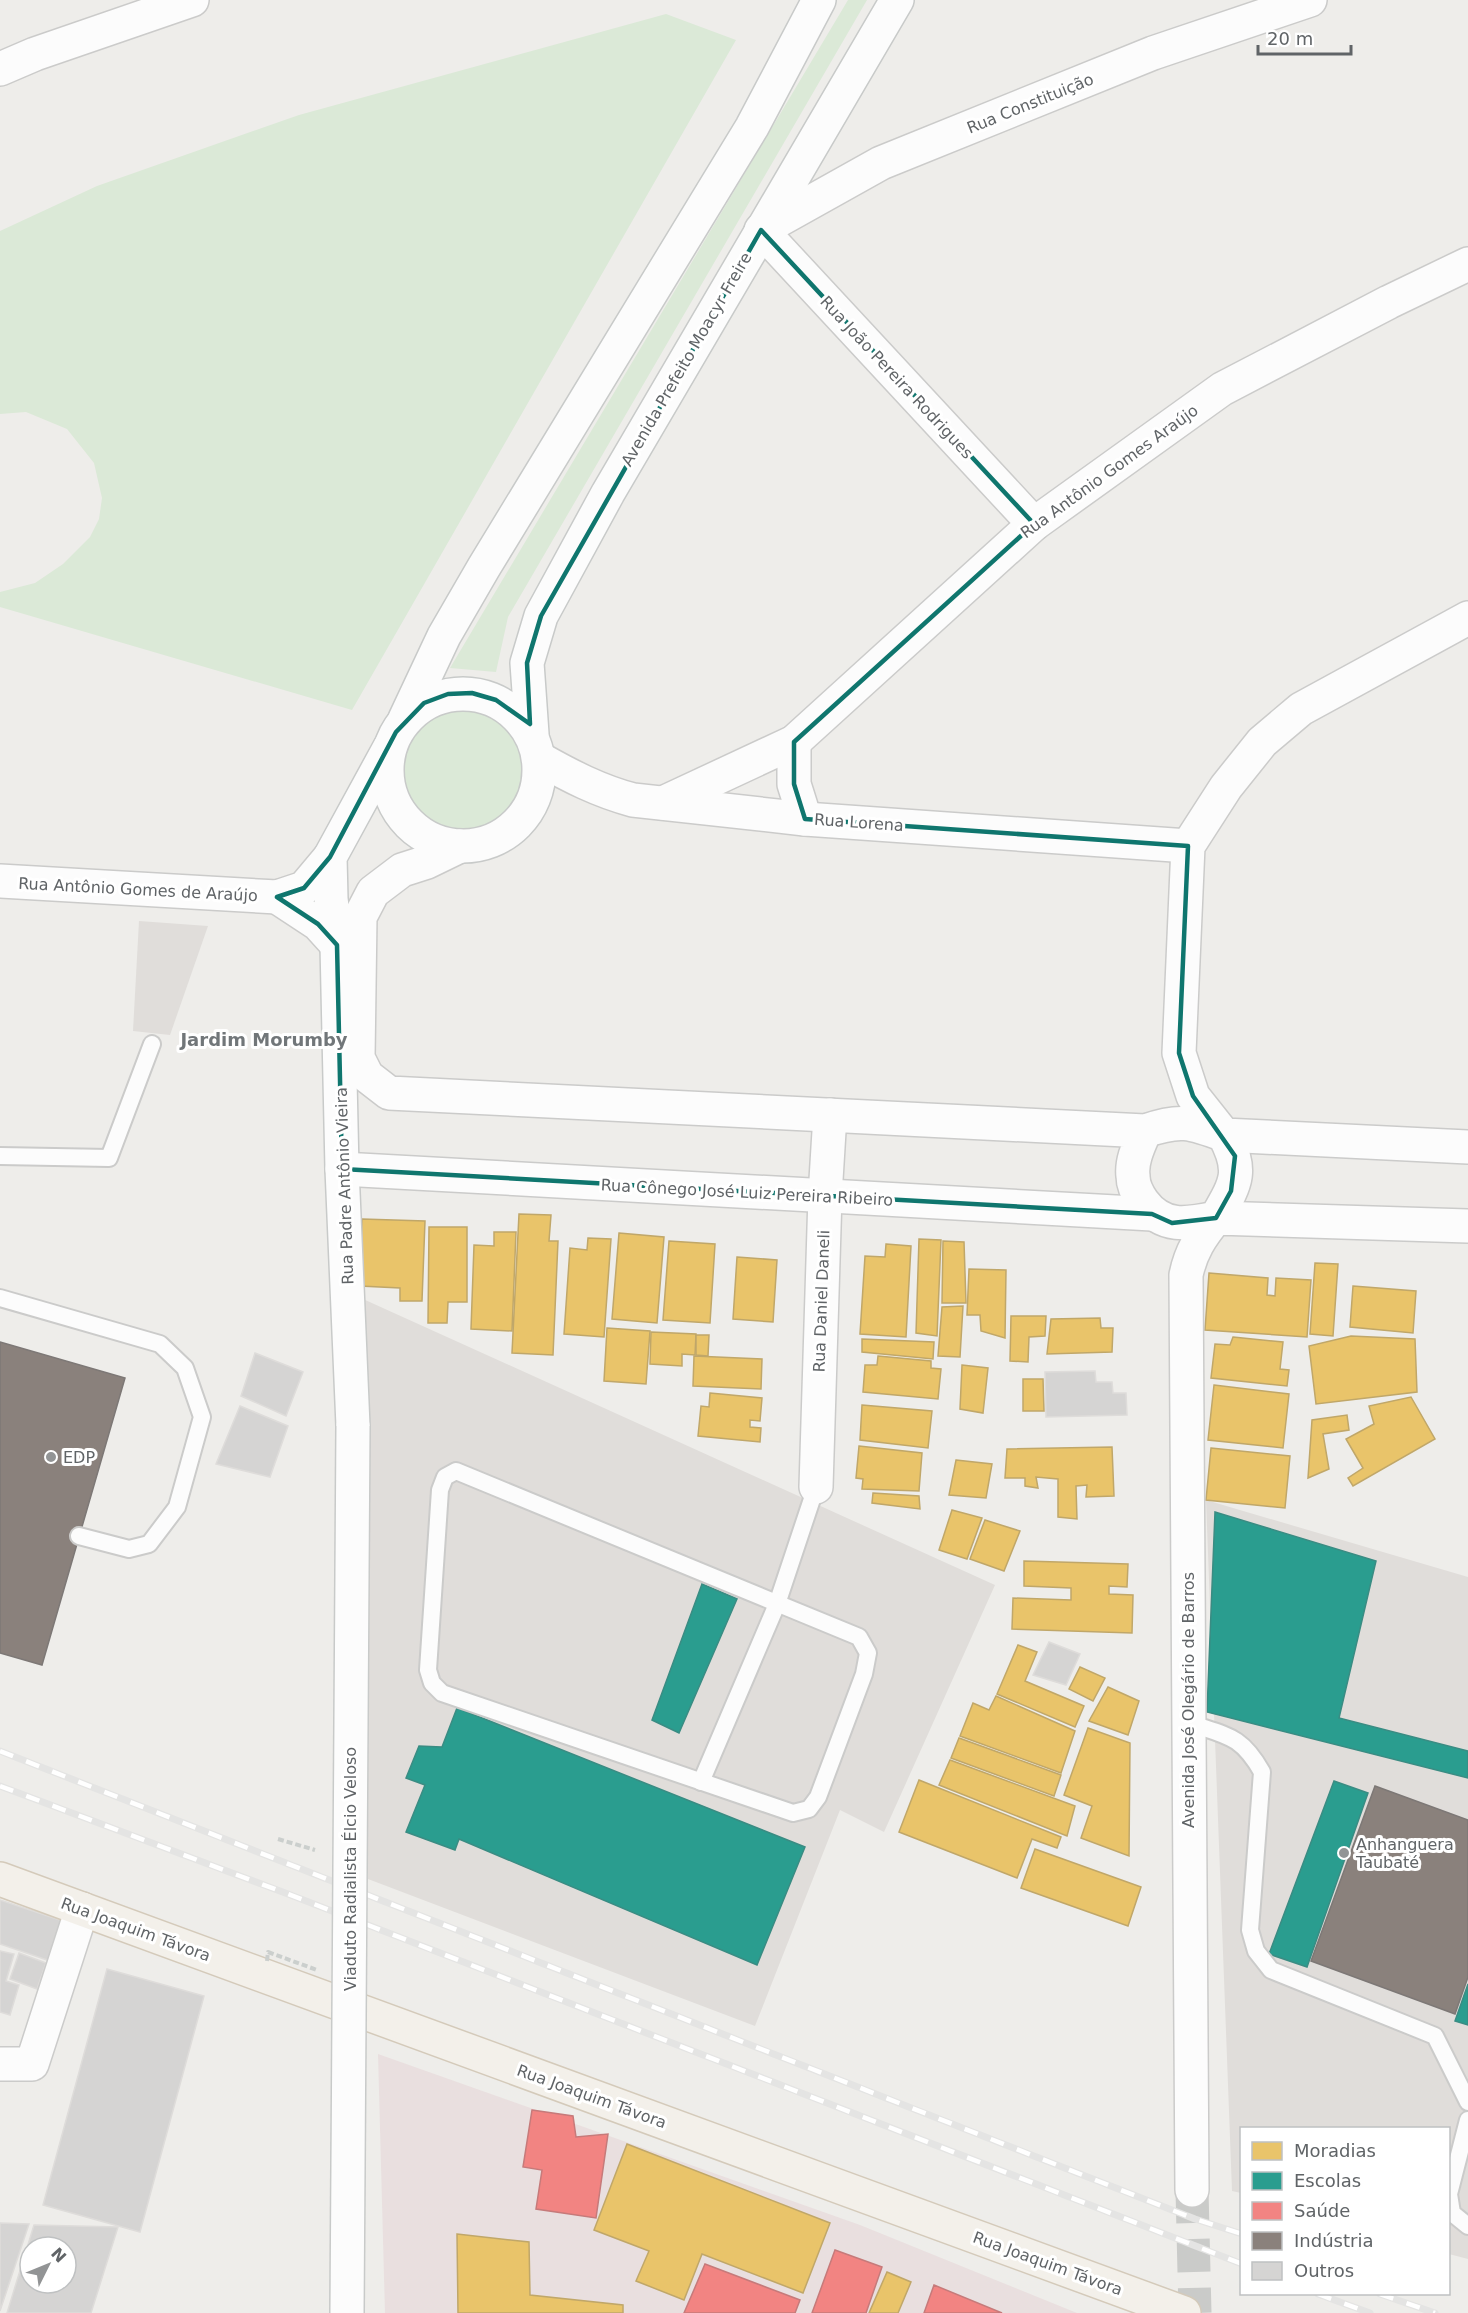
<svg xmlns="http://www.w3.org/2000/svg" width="1468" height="2313" viewBox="0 0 1468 2313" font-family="'DejaVu Sans',sans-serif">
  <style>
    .education { fill: #e0ddda }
    .medical { fill: #e9dfdf }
    .green { fill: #dbe9d7 }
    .homes { fill: #e9c46a; stroke: #c0a769; stroke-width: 1.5 }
    .schools { fill: #2a9d8f; stroke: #3a8c83; stroke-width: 1.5 }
    .health { fill: #f28482; stroke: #c67a7a; stroke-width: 1.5 }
    .industry { fill: #8a817c; stroke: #7d7876; stroke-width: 1.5 }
    .building { fill: #d5d4d3; stroke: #dedcda; stroke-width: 1.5; fill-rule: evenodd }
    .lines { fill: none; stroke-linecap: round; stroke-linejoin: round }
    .tertiary-tunnel { stroke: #cacbc9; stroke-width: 33; stroke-dasharray: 33 16; stroke-linecap: butt }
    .service-casing { stroke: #cbcbca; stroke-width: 20 }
    .minor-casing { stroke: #cbcbca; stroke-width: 36 }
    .tertiary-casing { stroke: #cbcbca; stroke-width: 36 }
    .secondary-casing { stroke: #c8cac9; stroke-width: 36 }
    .primary-casing { stroke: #d4caba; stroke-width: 36 }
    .path { stroke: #cbcfcd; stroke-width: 4; stroke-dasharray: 6 3; stroke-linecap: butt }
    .service { stroke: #fcfcfc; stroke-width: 16 }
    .minor { stroke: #fcfcfc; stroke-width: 33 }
    .tertiary { stroke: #fcfcfc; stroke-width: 33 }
    .secondary { stroke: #fcfcfc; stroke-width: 33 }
    .primary { stroke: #f3f0ea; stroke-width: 33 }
    .rail-casing { stroke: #e4e4e3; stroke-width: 7 }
    .rail { stroke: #fff; stroke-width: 4.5; stroke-dasharray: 14; stroke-linecap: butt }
    .secondary-bridge-casing { stroke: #c8cac9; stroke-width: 36; stroke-linecap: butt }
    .path-bridge { stroke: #cbcfcd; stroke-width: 4; stroke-dasharray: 6 3; stroke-linecap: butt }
    .secondary-bridge { stroke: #fcfcfc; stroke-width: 33 }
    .marked { fill: none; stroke: #0f766e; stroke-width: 4.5; stroke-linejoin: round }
    .poi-dot { fill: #929495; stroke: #fff; stroke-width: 2 }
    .labels { text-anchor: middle; stroke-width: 6; stroke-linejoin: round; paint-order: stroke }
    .street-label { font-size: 16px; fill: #606467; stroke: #fff }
    .poi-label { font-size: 16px; fill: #606467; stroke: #fff; text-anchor: start }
    .neighbourhood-label { font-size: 18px; font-weight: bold; fill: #717679; stroke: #fff }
  </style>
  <rect width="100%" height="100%" fill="#eeedea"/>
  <g class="education">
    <polygon points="139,921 208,926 170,1035 133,1031"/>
    <polygon points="363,1299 995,1585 884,1832 840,1810 755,2026 368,1879"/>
    <polygon points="1206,1500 1468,1577 1468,2259 1449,2254 1448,2128 1242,2128 1241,2193 1232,2191"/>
  </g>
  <polygon class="medical" points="378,2054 860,2225 1077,2313 385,2313"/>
  <g class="green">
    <polygon points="848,0 867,0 508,617 496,672 450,668"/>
    <polygon points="666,14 736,40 352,710 0,607 0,592 35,583 63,564 90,537 99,519 102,498 94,463 67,429 26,412 0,414 0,231 97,186 299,115"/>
    <circle cx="464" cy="770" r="67"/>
  </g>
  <g class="homes">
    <polygon points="519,1214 551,1215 549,1241 558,1241 553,1355 512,1353"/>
    <polygon points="362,1219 425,1221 422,1301 400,1301 400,1288 360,1286"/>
    <polygon points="429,1227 467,1227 467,1302 448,1302 447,1323 428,1323"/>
    <polygon points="494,1232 516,1232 512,1331 471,1329 474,1245 494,1246"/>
    <polygon points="619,1233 664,1237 657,1323 612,1319"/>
    <polygon points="588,1238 611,1239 604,1337 564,1334 570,1248 587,1250"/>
    <polygon points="919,1239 941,1240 937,1336 916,1333"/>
    <polygon points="669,1241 715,1244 710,1323 663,1320"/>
    <polygon points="943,1241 964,1242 966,1303 942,1303"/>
    <polygon points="886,1244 911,1246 906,1337 860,1334 865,1256 885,1257"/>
    <polygon points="737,1257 777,1260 773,1322 733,1319"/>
    <polygon points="1315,1263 1338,1264 1333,1336 1310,1334"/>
    <polygon points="969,1269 1006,1270 1005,1338 981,1331 980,1315 967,1315"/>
    <polygon points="1209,1273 1268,1278 1267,1295 1275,1296 1276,1278 1311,1280 1307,1337 1205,1330"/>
    <polygon points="1353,1286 1416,1291 1413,1333 1350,1327"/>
    <polygon points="963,1306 960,1357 938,1356 942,1307"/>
    <polygon points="1011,1316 1046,1316 1045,1336 1029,1337 1028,1362 1010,1361"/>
    <polygon points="1100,1318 1101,1328 1113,1328 1112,1352 1047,1354 1051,1319"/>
    <polygon points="607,1328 650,1331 646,1384 604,1381"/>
    <polygon points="651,1332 696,1334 695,1355 682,1354 682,1366 650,1364"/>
    <polygon points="696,1335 709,1335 708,1356 696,1355"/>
    <polygon points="1351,1336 1415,1339 1417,1392 1316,1404 1309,1346"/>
    <polygon points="1233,1337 1283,1342 1280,1369 1289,1370 1287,1386 1211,1378 1215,1344 1230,1345"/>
    <polygon points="862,1339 934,1342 933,1359 862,1352"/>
    <polygon points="694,1356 762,1359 761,1389 693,1386"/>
    <polygon points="878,1356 931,1361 931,1368 941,1369 938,1399 863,1392 865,1365 877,1365"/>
    <polygon points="962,1365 988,1368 983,1413 960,1409"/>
    <polygon points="1023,1379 1043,1379 1044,1411 1023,1411"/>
    <polygon points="1214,1385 1289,1394 1283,1448 1208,1440"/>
    <polygon points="710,1393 762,1398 760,1421 750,1420 750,1427 761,1428 760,1442 698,1436 701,1406 709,1407"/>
    <polygon points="1411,1397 1435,1439 1353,1486 1348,1478 1363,1468 1346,1439 1374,1424 1369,1406"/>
    <polygon points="862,1405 932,1411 928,1448 860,1440"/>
    <polygon points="1347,1415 1349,1430 1323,1434 1329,1469 1308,1478 1312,1420"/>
    <polygon points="859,1446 922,1453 919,1491 862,1489 863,1479 856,1478"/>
    <polygon points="1112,1447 1114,1496 1086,1497 1087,1485 1076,1486 1077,1519 1058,1517 1058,1479 1036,1477 1038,1488 1025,1486 1025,1478 1005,1478 1007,1449"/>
    <polygon points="1211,1448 1290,1456 1285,1508 1206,1500"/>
    <polygon points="956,1460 992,1464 986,1498 949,1495"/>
    <polygon points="873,1493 919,1496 920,1509 872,1503"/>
    <polygon points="952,1510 982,1518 967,1559 939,1550"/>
    <polygon points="985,1520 1020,1531 1004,1571 970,1559"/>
    <polygon points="1024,1561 1128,1564 1127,1587 1109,1586 1109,1594 1133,1595 1132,1633 1012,1629 1013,1598 1071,1600 1071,1588 1024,1586"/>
    <polygon points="1018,1645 1037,1652 1025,1681 1084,1706 1075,1727 997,1694"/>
    <polygon points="1080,1667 1105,1678 1093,1701 1069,1689"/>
    <polygon points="1108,1687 1139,1701 1128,1735 1089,1721"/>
    <polygon points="996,1696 1075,1731 1061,1773 960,1736 973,1703 989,1710"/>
    <polygon points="1088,1728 1130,1743 1129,1856 1081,1838 1092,1806 1064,1795"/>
    <polygon points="959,1738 1061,1775 1054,1796 951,1758"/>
    <polygon points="950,1760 1075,1806 1067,1836 939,1785"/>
    <polygon points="919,1780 1061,1837 1057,1848 1032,1839 1017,1878 899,1832"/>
    <polygon points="1035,1849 1141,1887 1128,1926 1021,1888"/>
    <polygon points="627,2144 830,2223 803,2293 702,2254 684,2300 636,2281 649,2251 594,2230"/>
    <polygon points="457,2234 529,2242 530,2295 623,2305 623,2313 458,2313"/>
    <polygon points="887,2272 911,2282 898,2313 869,2313"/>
  </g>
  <g class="schools">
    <polygon points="1215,1512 1376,1561 1339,1718 1468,1751 1468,1778 1207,1712"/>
    <polygon points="702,1584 737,1599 679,1733 652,1720"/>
    <polygon points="457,1708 805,1847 757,1965 459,1839 455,1850 406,1832 425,1785 406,1778 419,1746 442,1747"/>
    <polygon points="1334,1781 1368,1793 1307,1967 1269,1954"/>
    <polygon points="1468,1984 1468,2025 1455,2021"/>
  </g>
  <g class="health">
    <polygon points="532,2110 573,2116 576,2137 608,2134 596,2218 536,2209 542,2170 523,2167"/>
    <polygon points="835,2250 882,2267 866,2313 812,2313"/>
    <polygon points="705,2264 800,2300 795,2313 684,2313"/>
    <polygon points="934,2285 1002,2313 924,2313"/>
  </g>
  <g class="industry">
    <polygon points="0,1342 125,1378 42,1665 0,1653"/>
    <polygon points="1375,1786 1468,1820 1468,1977 1455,2014 1311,1961"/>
  </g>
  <g class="building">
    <polygon points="255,1353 303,1372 286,1416 241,1396"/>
    <polygon points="1095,1371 1096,1382 1112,1382 1113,1393 1126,1393 1127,1415 1046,1417 1045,1372"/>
    <polygon points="240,1406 288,1426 270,1477 216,1464"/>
    <polygon points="1049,1642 1080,1654 1066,1685 1033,1675"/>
    <polygon points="0,1900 66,1922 53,1962 0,1944"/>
    <polygon points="0,1951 14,1954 6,1981 19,1985 10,2015 0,2012"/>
    <polygon points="19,1953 46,1963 37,1989 10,1979"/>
    <polygon points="107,1969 204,1996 140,2232 43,2205"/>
    <polygon points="0,2223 29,2224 0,2311"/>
    <path d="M34,2225L118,2227L91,2313H7ZM30,2247H66V2283H30Z"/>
  </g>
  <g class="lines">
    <polyline class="tertiary-tunnel" points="1192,2190 1195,2313"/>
    <g class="service-casing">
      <g id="service">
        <polyline points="0,1156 109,1158 152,1044"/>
        <polyline points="0,1298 160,1344 185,1368 202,1417 177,1507 149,1544 129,1549 79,1536"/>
        <polygon points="456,1471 859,1637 868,1653 864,1674 818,1797 809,1809 793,1813 442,1693 432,1683 428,1670 440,1490 445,1477"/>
        <path d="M1189,1723C1227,1736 1241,1735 1262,1772L1250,1930L1256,1951L1271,1970L1435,2036L1468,2102"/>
        <polyline points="701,1782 777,1604 816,1487"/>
        <polyline points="1468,2120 1449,2194 1452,2213 1468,2226"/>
      </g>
    </g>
    <g class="minor-casing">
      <g id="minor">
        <polyline points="0,69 35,54 192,0"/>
        <polyline points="1034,524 761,230 881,163 1153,53 1310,0"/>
        <polyline points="794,742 794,784 805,819"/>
        <path d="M540,759C570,776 599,791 633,800L805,819L1188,846"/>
        <polyline points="663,803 794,742 1034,524 1222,389 1389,302 1468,264"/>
        <polyline points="0,881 277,897 304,888 330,857"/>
        <polyline points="277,897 318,924 337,945"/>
        <polyline points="816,1487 825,1196 830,1115"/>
        <polyline points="0,2064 32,2064 82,1909"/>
      </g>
    </g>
    <g class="tertiary-casing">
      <g id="tertiary">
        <polyline points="1468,618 1301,709 1262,742 1226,787 1188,846 1179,1053 1193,1096 1224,1135 1468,1147"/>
        <path d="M460,846L427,862L402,870L373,892L360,917L358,1058L367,1076L389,1093L1145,1131C1180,1119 1190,1122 1224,1135C1244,1172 1236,1183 1216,1218C1187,1224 1163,1229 1143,1202C1138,1195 1133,1186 1133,1176C1131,1161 1139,1145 1145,1131"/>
        <polyline points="342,1169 1152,1214"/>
        <path d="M1192,2190L1186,1275C1191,1251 1201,1236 1216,1218L1468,1226"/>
      </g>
    </g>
    <g class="secondary-casing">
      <g id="secondary">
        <circle cx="463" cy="770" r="76"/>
        <polyline points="405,719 444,636 484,567 752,127 819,0"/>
        <polyline points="532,734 527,663 541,616 608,493 897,0"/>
        <polyline points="353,1426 342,1169 337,945 331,899 330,857 390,747"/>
      </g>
    </g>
    <g class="primary-casing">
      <polyline id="primary" points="0,1879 1184,2313"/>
    </g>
    <polyline class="path" points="278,1839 315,1850"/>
    <use href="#service" class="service"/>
    <use href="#minor" class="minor"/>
    <use href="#tertiary" class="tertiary"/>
    <use href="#secondary" class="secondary"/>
    <use href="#primary" class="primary"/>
    <g class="rail-casing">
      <g id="rail">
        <polyline points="0,1751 1098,2181 1195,2219 1242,2234"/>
        <polyline points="0,1786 288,1894 1242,2264"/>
        <polyline points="1318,2294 1370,2313"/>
        <polyline points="1380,2294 1435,2313"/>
      </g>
    </g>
    <use href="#rail" class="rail"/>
    <g class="secondary-bridge-casing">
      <polyline id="secondary-bridge" points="347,2313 353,1426"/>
    </g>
    <polyline class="path-bridge" points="267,1961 268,1952 317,1970"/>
    <use href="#secondary-bridge" class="secondary-bridge"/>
  </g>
  <path class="marked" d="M761,230L1034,524L794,742V784L805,819L1188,846L1179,1053L1193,1096L1235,1156L1231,1191L1216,1218L1172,1223L1152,1214L342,1169L337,945L318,924L277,897L304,888L330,857L396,732L424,703L448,694L472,693L496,700L530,724L527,663L541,616Z"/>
  <g class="poi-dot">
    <circle cx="51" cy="1457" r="6"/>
    <circle cx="1344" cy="1853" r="6"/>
  </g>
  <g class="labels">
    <g class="street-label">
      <text transform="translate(1030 103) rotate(-22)" y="6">Rua Constituição</text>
      <text transform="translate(686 359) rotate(-60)" y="6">Avenida Prefeito Moacyr Freire</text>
      <text transform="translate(897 377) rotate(47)" y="6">Rua João Pereira Rodrigues</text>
      <text transform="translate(1109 471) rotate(-36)" y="6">Rua Antônio Gomes Araújo</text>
      <text transform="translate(859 822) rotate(4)" y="6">Rua Lorena</text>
      <text transform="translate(138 889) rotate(3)" y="6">Rua Antônio Gomes de Araújo</text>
      <text transform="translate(344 1186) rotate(-92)" y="6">Rua Padre Antônio Vieira</text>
      <text transform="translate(747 1192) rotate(3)" y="6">Rua Cônego José Luiz Pereira Ribeiro</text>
      <text transform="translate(821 1301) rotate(-88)" y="6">Rua Daniel Daneli</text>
      <text transform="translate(1188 1700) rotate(-90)" y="6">Avenida José Olegário de Barros</text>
      <text transform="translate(350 1869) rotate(-90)" y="6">Viaduto Radialista Élcio Veloso</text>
      <text transform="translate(136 1929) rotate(20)" y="6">Rua Joaquim Távora</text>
      <text transform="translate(592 2096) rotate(20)" y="6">Rua Joaquim Távora</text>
      <text transform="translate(1048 2263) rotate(20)" y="6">Rua Joaquim Távora</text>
    </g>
    <g class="poi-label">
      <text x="63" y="1463">EDP</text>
      <text x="1356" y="1850">Anhanguera<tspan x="1356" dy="18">Taubaté</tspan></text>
    </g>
    <g class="neighbourhood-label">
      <text x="264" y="1046">Jardim Morumby</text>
    </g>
  </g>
  <rect x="1240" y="2127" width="210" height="168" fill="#ffffff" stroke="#bfc1c2" stroke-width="1.5"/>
  <rect x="1252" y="2142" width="30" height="18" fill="#e9c46a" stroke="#bfc1c2" stroke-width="1.5"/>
  <text x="1294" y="2157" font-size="18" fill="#606467">Moradias</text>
  <rect x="1252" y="2172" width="30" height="18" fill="#2a9d8f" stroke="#bfc1c2" stroke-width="1.5"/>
  <text x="1294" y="2187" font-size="18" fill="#606467">Escolas</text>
  <rect x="1252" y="2202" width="30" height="18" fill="#f28482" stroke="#bfc1c2" stroke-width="1.5"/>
  <text x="1294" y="2217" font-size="18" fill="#606467">Saúde</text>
  <rect x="1252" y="2232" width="30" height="18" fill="#8a817c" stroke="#bfc1c2" stroke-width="1.5"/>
  <text x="1294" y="2247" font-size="18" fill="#606467">Indústria</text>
  <rect x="1252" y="2262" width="30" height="18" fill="#d5d4d3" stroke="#bfc1c2" stroke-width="1.5"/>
  <text x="1294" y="2277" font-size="18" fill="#606467">Outros</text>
  <g transform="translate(48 2265) rotate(47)"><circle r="28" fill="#ffffff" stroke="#bfc1c2" stroke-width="1.5"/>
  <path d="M0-4.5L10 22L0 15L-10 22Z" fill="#929495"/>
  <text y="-9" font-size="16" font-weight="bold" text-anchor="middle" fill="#606467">N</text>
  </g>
  <path d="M1258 45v9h93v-9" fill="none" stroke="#606467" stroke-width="3"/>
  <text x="1267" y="45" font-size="18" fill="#606467" stroke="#ffffff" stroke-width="4.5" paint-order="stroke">20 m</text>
</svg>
